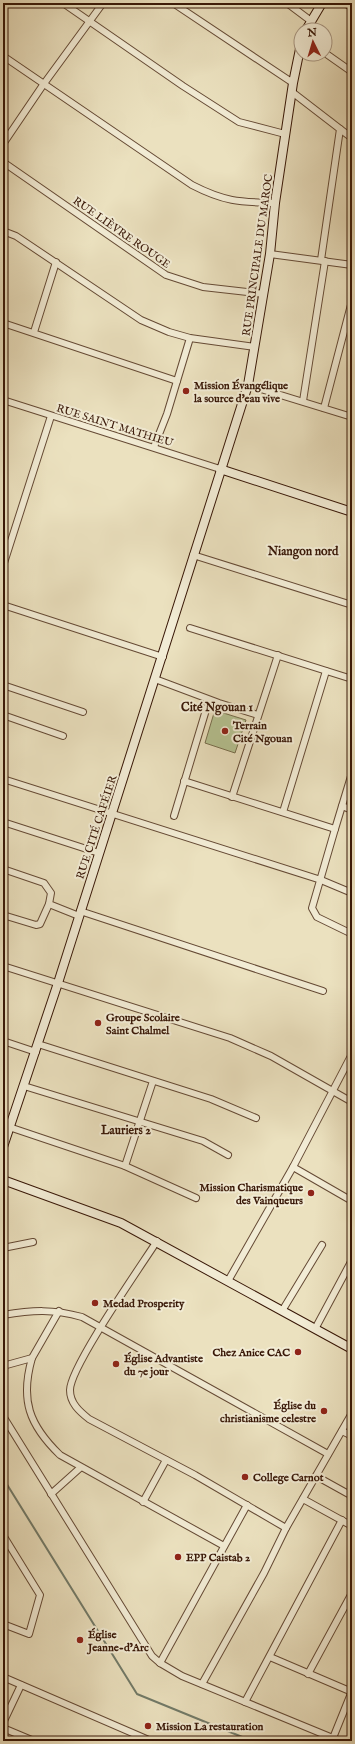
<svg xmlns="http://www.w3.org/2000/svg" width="355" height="1744" viewBox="0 0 355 1744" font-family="'IM FELL English',serif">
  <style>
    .green { fill: #b6c392; stroke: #776d4c }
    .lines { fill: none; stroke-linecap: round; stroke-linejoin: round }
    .stream { stroke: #727b69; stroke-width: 2 }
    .street-casing { stroke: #654a35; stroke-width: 8 }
    .secondary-casing { stroke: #381707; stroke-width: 10 }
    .street { stroke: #f2ecd5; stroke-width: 6 }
    .secondary { stroke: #f2ecd5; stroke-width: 8 }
    .poi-dot { fill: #8f2418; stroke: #f2ecd5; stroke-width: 1.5 }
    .labels { text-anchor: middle; stroke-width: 4; stroke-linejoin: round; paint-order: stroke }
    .street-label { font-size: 11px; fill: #381707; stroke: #f2ecd5 }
    .poi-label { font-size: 11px; font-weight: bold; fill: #381707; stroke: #f2ecd5; text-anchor: start }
    .neighbourhood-label { font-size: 12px; font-weight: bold; fill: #381707; stroke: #f2ecd5 }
  </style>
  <rect width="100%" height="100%" fill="#ebe1bf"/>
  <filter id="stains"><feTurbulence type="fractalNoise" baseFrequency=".005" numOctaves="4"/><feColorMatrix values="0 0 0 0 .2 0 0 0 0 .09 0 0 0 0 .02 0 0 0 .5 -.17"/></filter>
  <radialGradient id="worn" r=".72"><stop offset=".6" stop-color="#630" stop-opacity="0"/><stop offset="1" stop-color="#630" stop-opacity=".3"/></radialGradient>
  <polygon class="green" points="217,711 246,720 235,753 205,743 214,713"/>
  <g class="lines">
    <polyline class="stream" points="3,1478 137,1694 252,1741"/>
    <g class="street-casing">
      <g id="street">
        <polyline points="63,3 183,86 239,122 285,134"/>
        <polyline points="173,3 293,83"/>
        <polyline points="287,3 311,21"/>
        <polyline points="345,3 352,8"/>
        <polyline points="325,53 352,72"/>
        <path d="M3,56L192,185C225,202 240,202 275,203"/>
        <polyline points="292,92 340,129 321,260"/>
        <polyline points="340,129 352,138"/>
        <polyline points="3,144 43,85 103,3"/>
        <polyline points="3,162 166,275 203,287 264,294"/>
        <polyline points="3,231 16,236 141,320 169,332 190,338 255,347"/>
        <polyline points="270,254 352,265"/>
        <polyline points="3,323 177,381"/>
        <polyline points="34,332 56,262"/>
        <polyline points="248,385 352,417"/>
        <polyline points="3,400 220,469"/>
        <polyline points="303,401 325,261"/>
        <polyline points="324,408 352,301"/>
        <polyline points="154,447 167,414 190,338"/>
        <polyline points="193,555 352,605"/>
        <polyline points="3,566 51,416"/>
        <polyline points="3,605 163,657"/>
        <polyline points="190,628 352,679"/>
        <polyline points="155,679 219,703 258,715"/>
        <polyline points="3,685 83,712"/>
        <polyline points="3,715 63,736"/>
        <polyline points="3,779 321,880 352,893"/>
        <polyline points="184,781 335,829 352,773"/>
        <polyline points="232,797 278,655"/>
        <polyline points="342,806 352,810"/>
        <polyline points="283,812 326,671"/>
        <polyline points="174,816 209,700"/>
        <polyline points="3,822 99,853"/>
        <polyline points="335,829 312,908 317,917 352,934"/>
        <polyline points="3,869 44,883 51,893 49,904 79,916"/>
        <polyline points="80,911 323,991"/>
        <polyline points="3,915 36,925 40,924 49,904"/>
        <polyline points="3,966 230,1038 271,1056 352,1102"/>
        <polyline points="3,1041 36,1052"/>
        <polyline points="38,1044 211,1099 256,1118"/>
        <polyline points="24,1086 203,1141 228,1155"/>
        <polyline points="9,1127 125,1166 196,1198"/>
        <polyline points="125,1166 153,1081"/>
        <polyline points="293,1167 352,1201"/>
        <path d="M157,1241C141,1266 70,1367 70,1390C70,1403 79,1411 89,1419L195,1475L286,1528"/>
        <polyline points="3,1248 33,1242"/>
        <polyline points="228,1281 293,1167 352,1054"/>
        <polyline points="282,1311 322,1245"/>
        <path d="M3,1315C33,1310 53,1309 82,1317L328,1454"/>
        <polyline points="315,1329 352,1260"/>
        <path d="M32,1358C20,1400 29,1425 60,1455L224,1546"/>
        <polyline points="3,1366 32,1358 59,1311"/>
        <polyline points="3,1416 152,1656 160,1663 182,1676 340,1741"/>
        <polyline points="342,1431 352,1436"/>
        <polyline points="316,1476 352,1496"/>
        <polyline points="51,1494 80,1468"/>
        <polyline points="303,1499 352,1526"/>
        <polyline points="143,1502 166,1460"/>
        <polyline points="3,1535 40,1595 29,1634 3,1624"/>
        <polyline points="270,1657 352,1692"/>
        <polyline points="160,1663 247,1505"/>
        <polyline points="308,1674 352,1593"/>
        <polyline points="3,1677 151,1741"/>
        <polyline points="202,1684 264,1573 286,1528 352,1413"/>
        <polyline points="245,1702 342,1520"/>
        <polyline points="3,1723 21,1685"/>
        <polyline points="3,1728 34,1741"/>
        <polyline points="333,1738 352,1691"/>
      </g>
    </g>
    <g class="secondary-casing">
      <g id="secondary">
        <polyline points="306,30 322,3"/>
        <polyline points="220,469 352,512"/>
        <polyline points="3,1147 58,983 248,385 270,254 275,203 293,83 301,44"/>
        <polyline points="3,1180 121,1223 352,1349"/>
      </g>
    </g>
    <use href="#street" class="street"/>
    <use href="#secondary" class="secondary"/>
  </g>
  <g class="poi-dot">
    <circle cx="186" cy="391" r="4"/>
    <circle cx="225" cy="731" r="4"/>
    <circle cx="98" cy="1023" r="4"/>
    <circle cx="311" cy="1193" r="4"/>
    <circle cx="95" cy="1303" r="4"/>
    <circle cx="298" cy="1352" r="4"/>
    <circle cx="116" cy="1364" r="4"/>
    <circle cx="324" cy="1411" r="4"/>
    <circle cx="245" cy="1477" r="4"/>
    <circle cx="178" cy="1557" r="4"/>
    <circle cx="80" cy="1640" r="4"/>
    <circle cx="148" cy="1726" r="4"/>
  </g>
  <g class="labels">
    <g class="street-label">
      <text transform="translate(122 232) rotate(35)" y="4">RUE LIÈVRE ROUGE</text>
      <text transform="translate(257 255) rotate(-82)" y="4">RUE PRINCIPALE DU MAROC</text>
      <text transform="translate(115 425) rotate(17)" y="4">RUE SAINT MATHIEU</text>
      <text transform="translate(96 827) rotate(-72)" y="4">RUE CITÉ CAFÉIER</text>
    </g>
    <g class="poi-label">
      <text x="194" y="389">Mission Évangélique<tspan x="194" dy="13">la source d'eau vive</tspan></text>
      <text x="233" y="729">Terrain<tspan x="233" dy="13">Cité Ngouan</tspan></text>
      <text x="106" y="1021">Groupe Scolaire<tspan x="106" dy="13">Saint Chalmel</tspan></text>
      <text x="303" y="1191" text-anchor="end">Mission Charismatique<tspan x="303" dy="13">des Vainqueurs</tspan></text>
      <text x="103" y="1307">Medad Prosperity</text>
      <text x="290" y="1356" text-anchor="end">Chez Anice CAC</text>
      <text x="124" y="1362">Église Advantiste<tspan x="124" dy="13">du 7e jour</tspan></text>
      <text x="316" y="1409" text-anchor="end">Église du<tspan x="316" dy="13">christianisme celestre</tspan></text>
      <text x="253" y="1481">College Carnot</text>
      <text x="186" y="1561">EPP Caistab 2</text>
      <text x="88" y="1638">Église<tspan x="88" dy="13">Jeanne-d’Arc</tspan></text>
      <text x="156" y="1730">Mission La restauration</text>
    </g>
    <g class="neighbourhood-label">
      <text x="303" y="555">Niangon nord</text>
      <text x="217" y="711">Cité Ngouan 1</text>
      <text x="126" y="1134">Lauriers 2</text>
    </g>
  </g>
  <rect width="355" height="1744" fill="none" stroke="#ebe1bf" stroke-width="16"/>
  <rect x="4" y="4" width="347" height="1736" fill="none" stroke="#381707" stroke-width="2"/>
  <rect x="8" y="8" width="339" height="1728" fill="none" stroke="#381707"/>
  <g transform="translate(313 42) rotate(355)"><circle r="19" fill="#f2ecd5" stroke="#a89783"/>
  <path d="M0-3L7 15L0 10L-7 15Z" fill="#8f2418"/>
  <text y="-6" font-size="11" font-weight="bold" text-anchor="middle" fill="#381707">N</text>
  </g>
  <rect width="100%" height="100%" filter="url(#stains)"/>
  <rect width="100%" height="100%" fill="url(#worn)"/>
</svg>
